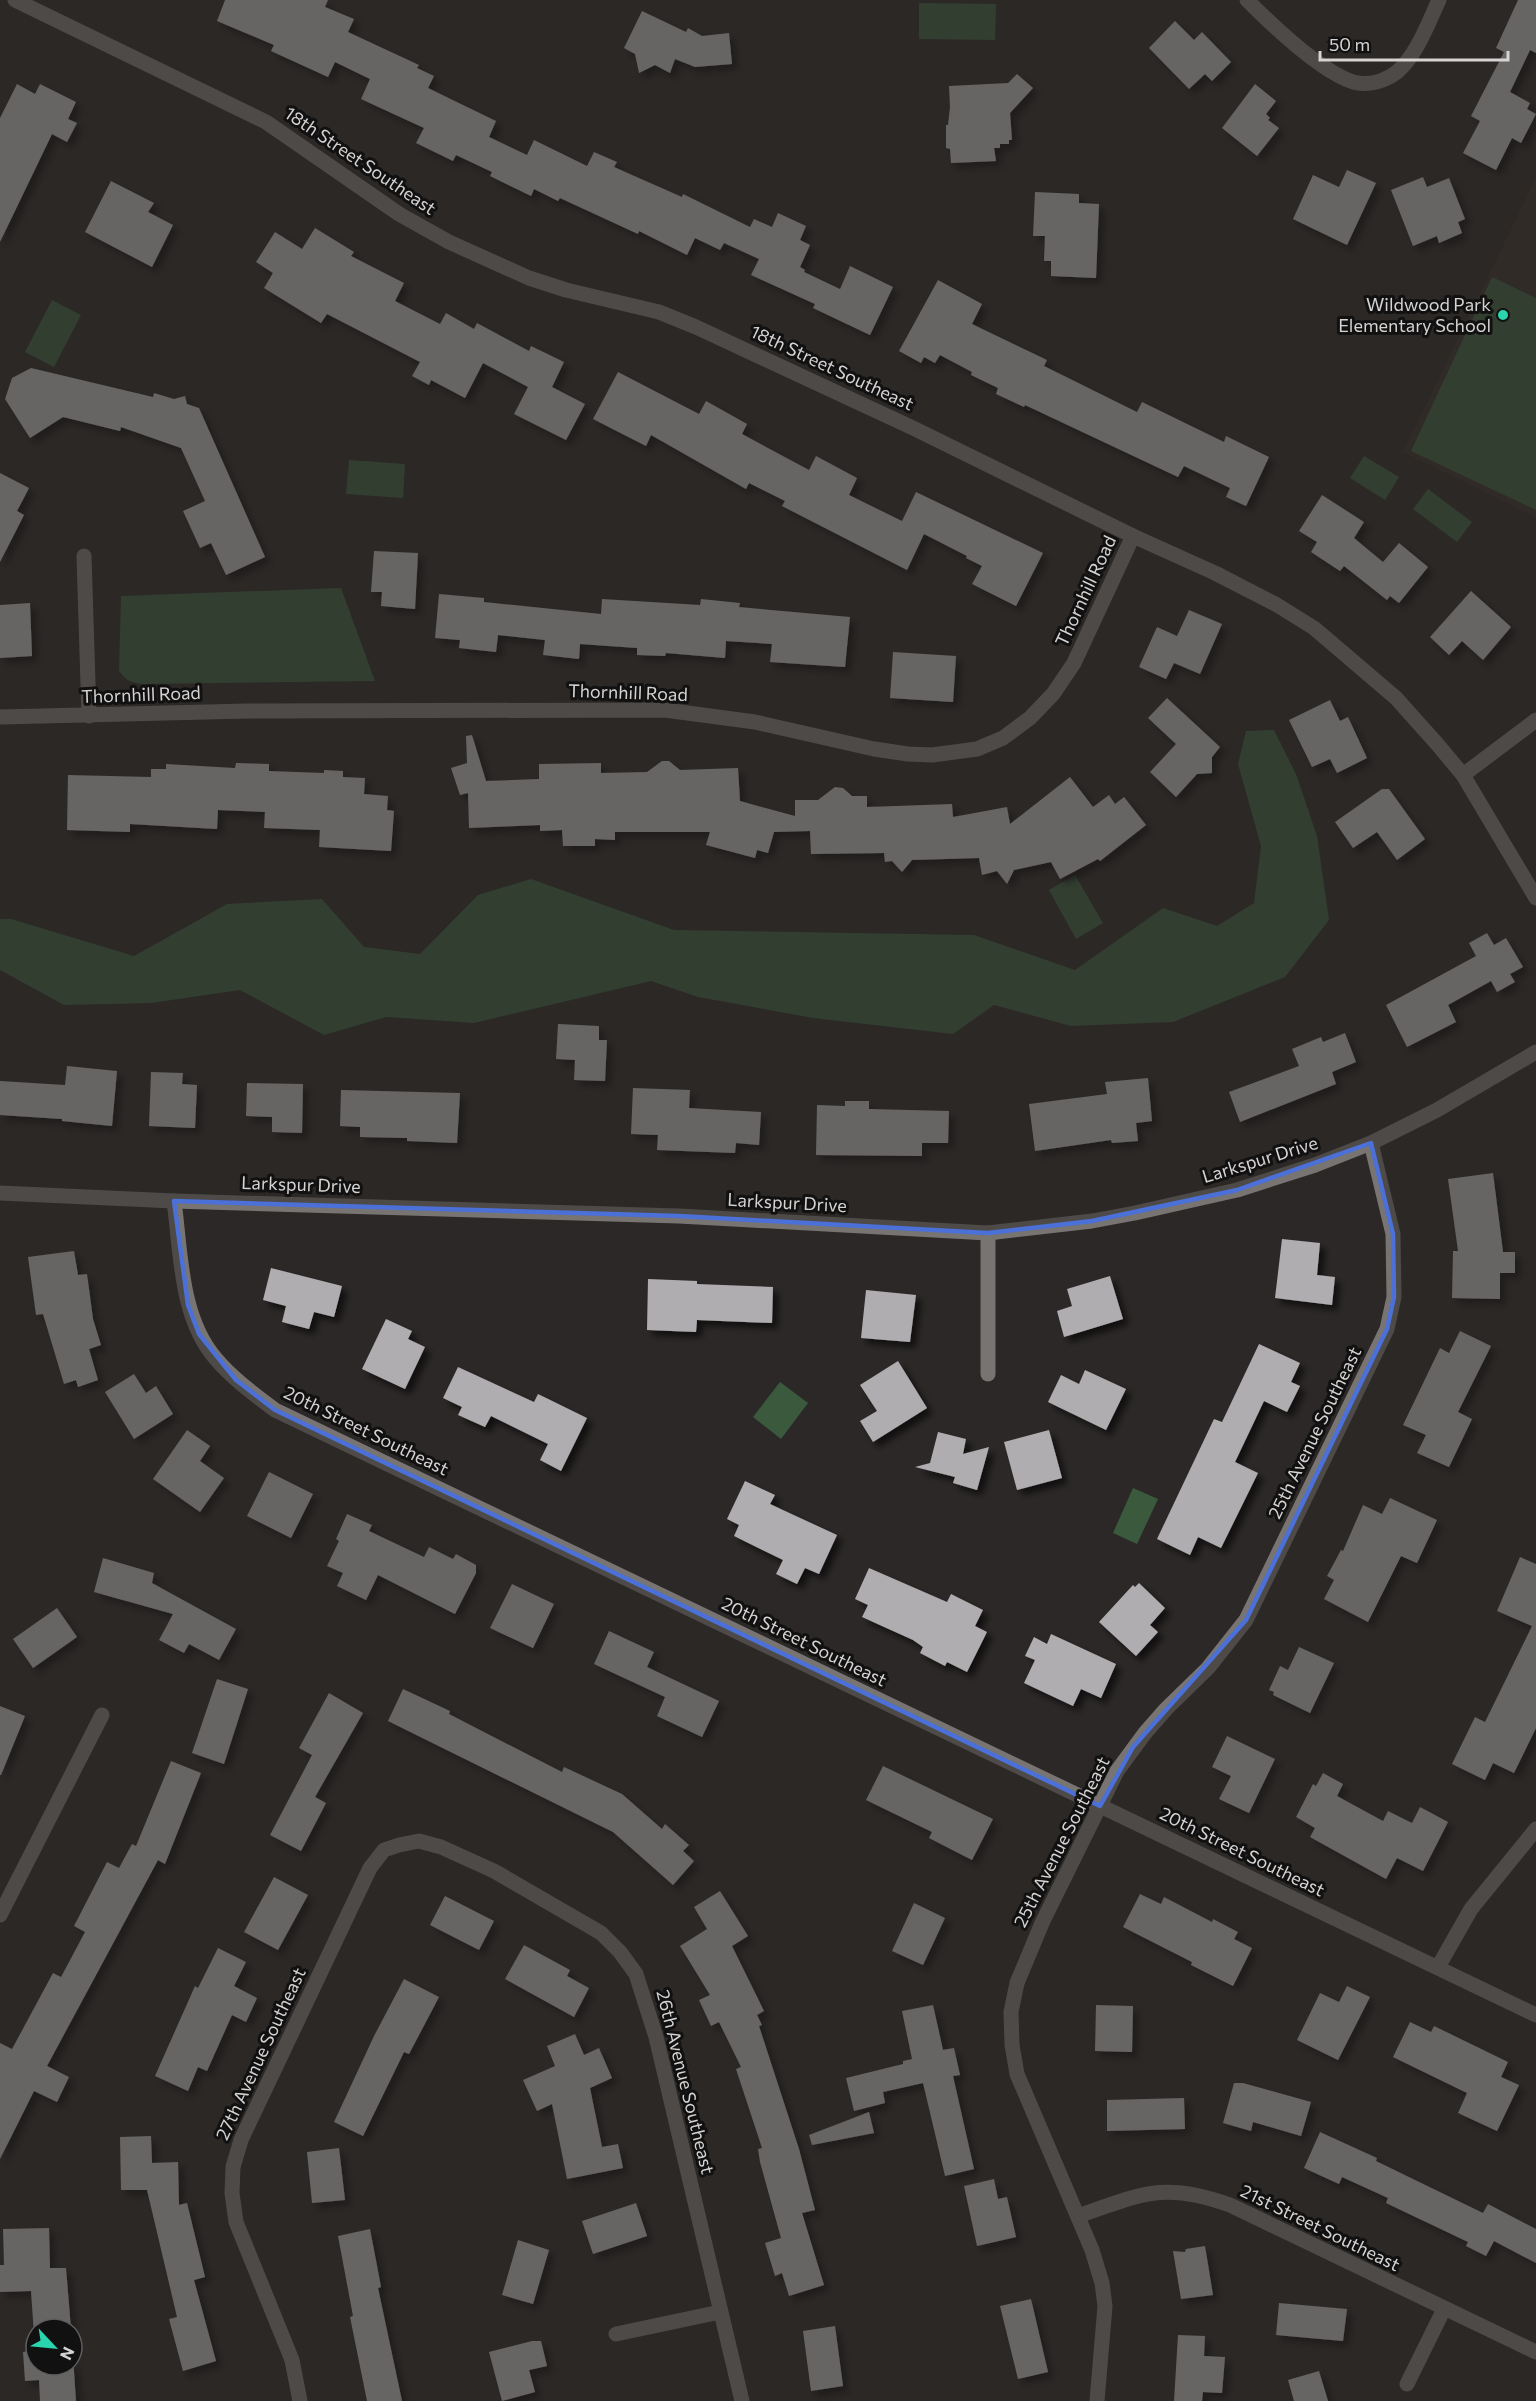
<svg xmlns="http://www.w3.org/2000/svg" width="1536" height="2401" viewBox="0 0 1536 2401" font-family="Commissioner,sans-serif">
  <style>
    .built { fill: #382f2c }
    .green { fill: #3b593d }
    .building { fill: #b0adb0; filter: url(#shadow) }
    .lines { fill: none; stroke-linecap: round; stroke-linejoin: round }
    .minor { stroke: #777472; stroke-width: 15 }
    .marked { fill: none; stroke: #4b70d7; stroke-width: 4.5; stroke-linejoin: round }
    .poi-dot { fill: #28d5ad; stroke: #121111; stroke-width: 2 }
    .labels { text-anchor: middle; stroke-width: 6; stroke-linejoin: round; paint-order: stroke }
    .street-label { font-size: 18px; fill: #d6d4d3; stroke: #121111 }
    .poi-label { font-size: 18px; fill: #d6d4d3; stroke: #121111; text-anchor: end }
  </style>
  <defs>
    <filter id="shadow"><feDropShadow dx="5.5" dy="5.5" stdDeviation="3" flood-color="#0009"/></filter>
  </defs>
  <rect width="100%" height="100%" fill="#2b2827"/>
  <polygon class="built" points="1536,178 1536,517 1403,452"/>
  <g class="green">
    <polygon points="919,3 996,4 995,40 919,39"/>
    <polygon points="1492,277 1536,298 1536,510 1411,451"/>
    <polygon points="52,300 81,315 54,367 25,352"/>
    <polygon points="1364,456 1399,477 1385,500 1350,478"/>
    <polygon points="349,460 405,464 403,498 346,494"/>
    <polygon points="1428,489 1472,522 1457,542 1413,509"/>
    <path d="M341,588L375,681L144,684C132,683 126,681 119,671L121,596Z"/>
    <polygon points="1274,730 1296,774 1317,836 1329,920 1285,977 1173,1022 1071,1026 994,1005 953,1034 813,1018 698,997 651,981 474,1023 386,1017 324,1035 240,990 151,1003 64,1005 0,970 0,919 11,919 134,956 227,904 322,899 364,947 420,954 478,895 531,879 674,930 974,935 1075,970 1163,908 1217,926 1254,903 1261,846 1238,764 1246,731"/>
    <polygon points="1075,875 1103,923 1076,939 1049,890"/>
    <polygon points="780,1382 808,1403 781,1439 753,1417"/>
    <polygon points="1133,1488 1158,1499 1137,1544 1113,1533"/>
  </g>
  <g class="building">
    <polygon points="225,0 328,0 325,7 354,19 348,32 419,65 417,68 434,76 428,88 496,121 489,137 527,155 534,140 587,166 594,152 617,162 614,167 682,197 683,194 750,227 754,219 772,227 778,213 806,226 800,240 810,245 800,267 805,270 804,272 840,289 850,266 893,287 870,335 813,308 815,304 751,275 759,259 724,243 720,250 695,238 687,255 639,231 638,234 560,198 558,201 534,189 531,196 490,176 492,172 456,155 453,161 416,143 424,128 361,99 370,79 335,62 328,77 271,51 274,45 217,21"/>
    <polygon points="1518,0 1536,0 1536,53 1530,50 1510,92 1530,103 1527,109 1536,114 1521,143 1512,138 1496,170 1463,153 1480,121 1471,116 1504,52 1496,48"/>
    <polygon points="642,11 686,32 688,28 702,36 729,33 732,64 695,67 675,59 670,73 655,65 639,73 635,54 624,48"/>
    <polygon points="1175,21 1194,40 1202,32 1231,62 1212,81 1205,74 1189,89 1149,48"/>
    <polygon points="1017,74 1033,88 1010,113 1012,140 1009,140 1009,144 1000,144 1000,148 994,148 996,161 951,163 950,149 946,148 946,125 948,125 950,107 949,86 1008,83"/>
    <polygon points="17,84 35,94 40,84 76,102 68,119 77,123 67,142 52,134 0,242 0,118"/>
    <polygon points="1255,84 1276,101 1266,114 1270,118 1268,120 1279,128 1257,156 1222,128"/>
    <polygon points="1347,170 1376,183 1347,245 1293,219 1313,175 1339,187"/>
    <polygon points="1423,177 1427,187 1449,178 1465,219 1458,222 1462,233 1439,243 1437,236 1413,246 1391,190"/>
    <polygon points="111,181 154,203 148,212 173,225 152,267 85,232"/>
    <polygon points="1035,192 1079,194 1079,203 1099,204 1096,278 1051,276 1051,261 1044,261 1045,236 1033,236"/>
    <polygon points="315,228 354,252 351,256 404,283 395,301 440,324 446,313 474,329 477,323 529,351 531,346 564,362 552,387 585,404 566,440 514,414 528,387 483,363 465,398 431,380 429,385 412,376 420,362 327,314 321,323 264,288 273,273 256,262 275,232 302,249"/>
    <polygon points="938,280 982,304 972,324 1047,360 1044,366 1137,412 1142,402 1224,442 1226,436 1269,457 1246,506 1226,497 1230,488 1184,466 1178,477 1025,405 1024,407 996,394 998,388 971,375 972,372 940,355 935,363 924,357 921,363 899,351"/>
    <polygon points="31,368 153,397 154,393 174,399 185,396 187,404 199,408 265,557 226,575 211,543 200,548 183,511 205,501 181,448 121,427 120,431 63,417 30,438 5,399 12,378"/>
    <polygon points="618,372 699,414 706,401 747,424 742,434 809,470 816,456 857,478 849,495 902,521 916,492 1043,553 1016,606 972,584 982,566 966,558 967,556 924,534 907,570 782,506 785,501 749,483 746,489 651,435 646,446 593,419"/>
    <polygon points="0,473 29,488 17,511 24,515 0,562"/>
    <polygon points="1322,495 1364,522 1354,538 1383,562 1399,543 1428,567 1399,603 1390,596 1387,600 1344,566 1340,571 1311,552 1317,542 1299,531"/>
    <polygon points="374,551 418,553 415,609 381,606 382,592 371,592"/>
    <polygon points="1471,591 1511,627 1483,660 1462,641 1449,655 1430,637"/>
    <polygon points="439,594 484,598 484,602 601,614 602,599 700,605 701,599 740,603 739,607 850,617 845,667 770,662 772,644 726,641 725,658 666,653 665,656 637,655 637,648 580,644 579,659 543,655 545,640 498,635 496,652 459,648 460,640 435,638"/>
    <polygon points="30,603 32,656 0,658 0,605"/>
    <polygon points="1189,610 1222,624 1200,674 1174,663 1166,679 1139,667 1157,627 1177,636"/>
    <polygon points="893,652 956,656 953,702 890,698"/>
    <polygon points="1167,698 1220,747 1212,757 1212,773 1197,774 1176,797 1150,772 1176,744 1148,718"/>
    <polygon points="1330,700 1340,721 1348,717 1367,758 1337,773 1330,759 1312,767 1289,720"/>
    <polygon points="472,735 486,781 539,779 539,764 601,763 601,773 647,772 662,761 669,761 680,770 738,768 740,801 795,816 795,800 818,800 835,787 843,788 852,796 867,796 867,807 952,804 953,817 1007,807 1010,824 1070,777 1093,807 1109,795 1115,804 1124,797 1146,825 1100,861 1098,859 1060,879 1051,862 1014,870 1007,884 997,871 982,875 979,858 912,860 902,872 892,861 885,862 884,853 811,854 810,831 774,832 768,853 757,850 755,858 706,845 710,832 615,832 615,840 595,839 595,846 563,846 562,830 540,831 540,825 469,828 468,793 460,795 451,768 467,763 466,736"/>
    <polygon points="236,763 269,764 269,771 324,773 324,770 343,771 343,777 365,778 364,794 388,796 387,810 394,811 391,851 319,847 320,830 264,828 265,812 218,810 217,829 130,824 130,832 67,830 68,775 151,777 151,769 166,769 166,764 235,768"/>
    <polygon points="1382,789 1389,789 1425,839 1397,860 1377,832 1353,848 1335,822"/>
    <polygon points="1487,933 1494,945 1506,938 1523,967 1510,974 1515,982 1497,992 1491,981 1448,1005 1456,1022 1407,1047 1386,1005 1476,956 1469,943"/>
    <polygon points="558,1024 599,1026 599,1040 607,1040 605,1081 574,1080 575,1060 556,1059"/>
    <polygon points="1345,1033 1356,1062 1332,1072 1336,1084 1240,1122 1229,1092 1299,1066 1292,1049 1321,1037 1323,1042"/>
    <polygon points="67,1066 117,1071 112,1126 62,1121 62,1119 0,1115 0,1081 65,1085"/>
    <polygon points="151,1072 183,1073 182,1084 197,1085 195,1128 149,1126"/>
    <polygon points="1148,1078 1152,1121 1136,1123 1138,1141 1112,1143 1111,1140 1035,1151 1029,1104 1107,1094 1105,1082"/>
    <polygon points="247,1083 303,1084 302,1133 272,1132 272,1117 246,1116"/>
    <polygon points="633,1088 690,1090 689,1108 761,1112 759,1145 736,1143 735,1153 657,1150 658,1135 631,1134"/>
    <polygon points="341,1090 460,1093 457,1143 407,1141 407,1138 360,1137 360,1127 340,1126"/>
    <polygon points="845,1101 869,1101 869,1109 949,1111 948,1143 922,1143 922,1156 816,1155 817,1105 845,1106"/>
    <polygon points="1493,1173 1503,1252 1515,1252 1515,1273 1500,1273 1500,1299 1452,1298 1453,1251 1458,1251 1448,1179"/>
    <polygon points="1282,1239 1320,1243 1317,1275 1335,1277 1332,1305 1275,1298"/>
    <polygon points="74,1251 78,1275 87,1274 93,1319 101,1345 89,1349 98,1380 78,1387 76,1380 64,1384 43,1314 36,1315 28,1257"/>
    <polygon points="271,1268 342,1286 334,1317 314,1312 309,1329 282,1322 286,1306 263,1300"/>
    <polygon points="1110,1276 1123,1319 1064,1337 1057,1311 1072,1306 1067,1289"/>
    <polygon points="648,1279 697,1281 697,1284 773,1287 772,1323 697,1320 696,1332 647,1330"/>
    <polygon points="866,1290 916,1295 910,1342 861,1338"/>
    <polygon points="386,1319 412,1331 408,1339 425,1347 405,1389 362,1369"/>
    <polygon points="1460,1331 1491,1346 1458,1412 1472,1419 1449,1467 1417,1453 1426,1435 1403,1425 1440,1348 1449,1353"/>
    <polygon points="1259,1344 1300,1363 1291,1382 1300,1386 1287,1412 1264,1401 1235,1462 1258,1473 1221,1548 1198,1537 1190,1555 1157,1539 1214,1419 1222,1422"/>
    <polygon points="898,1361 927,1408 873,1442 860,1421 877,1411 860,1385"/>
    <polygon points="458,1367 534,1402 538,1394 587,1418 561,1471 540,1460 548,1444 491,1416 485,1427 458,1415 462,1407 443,1398"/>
    <polygon points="1085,1370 1126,1389 1106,1430 1048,1402 1061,1375 1079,1384"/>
    <polygon points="134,1374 146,1393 156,1386 173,1414 134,1439 105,1392"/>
    <polygon points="187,1430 210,1446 200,1461 224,1478 200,1512 153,1479"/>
    <polygon points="1049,1430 1062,1478 1017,1490 1004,1442"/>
    <polygon points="938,1432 966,1439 963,1454 989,1447 977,1490 953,1483 955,1477 915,1467 930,1463"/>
    <polygon points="269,1472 313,1494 291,1538 247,1516"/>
    <polygon points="745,1481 775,1495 770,1504 837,1535 819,1574 805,1568 797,1584 776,1574 783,1560 734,1536 739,1525 727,1519"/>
    <polygon points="1390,1498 1437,1520 1417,1563 1401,1556 1368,1622 1324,1599 1334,1580 1327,1576 1341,1550 1343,1551 1363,1505 1382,1514"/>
    <polygon points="347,1514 372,1525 369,1531 424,1557 429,1547 453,1559 456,1554 476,1565 476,1573 455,1614 378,1575 366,1600 337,1586 343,1573 327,1566 339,1541 336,1539"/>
    <polygon points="1520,1557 1536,1564 1536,1728 1514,1773 1493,1763 1485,1780 1452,1764 1475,1717 1485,1722 1532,1626 1497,1611"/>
    <polygon points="103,1558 154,1573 152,1583 236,1629 219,1660 189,1644 184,1653 159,1640 173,1614 94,1592"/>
    <polygon points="869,1568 947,1602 951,1594 983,1610 975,1626 987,1632 967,1672 947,1662 945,1666 920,1653 923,1647 913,1640 862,1617 868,1605 855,1599"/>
    <polygon points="1139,1583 1165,1608 1150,1625 1158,1632 1136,1656 1099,1622 1133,1585 1135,1587"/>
    <polygon points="512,1584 554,1604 533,1648 490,1628"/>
    <polygon points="57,1608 77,1637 33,1668 13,1639"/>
    <polygon points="609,1631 654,1652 647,1667 719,1701 702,1737 657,1716 665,1697 594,1664"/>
    <polygon points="1051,1634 1116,1664 1101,1698 1081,1689 1073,1706 1024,1683 1035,1660 1025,1656 1034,1637 1047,1644"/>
    <polygon points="1299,1647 1334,1663 1310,1713 1273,1695 1274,1692 1269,1690 1280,1666 1288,1670"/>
    <polygon points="217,1679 248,1689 224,1764 192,1753"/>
    <polygon points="403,1689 450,1711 449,1714 562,1772 564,1767 622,1794 662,1829 665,1824 689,1845 683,1851 694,1861 673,1885 613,1832 388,1721"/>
    <polygon points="329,1693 363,1713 315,1797 326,1803 301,1851 270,1835 312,1755 299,1748"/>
    <polygon points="0,1706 25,1716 1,1775 0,1775"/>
    <polygon points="1227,1736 1275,1759 1249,1813 1219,1799 1231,1776 1212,1767"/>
    <polygon points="171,1761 201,1773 165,1864 158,1860 47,2066 69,2077 57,2102 34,2091 0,2159 0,2043 12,2049 53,1973 61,1977 85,1932 74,1926 107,1862 119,1868 132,1844 136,1846"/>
    <polygon points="883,1766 993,1819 972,1860 929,1838 932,1832 866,1800"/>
    <polygon points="1323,1773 1343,1784 1337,1796 1383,1821 1388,1811 1412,1823 1420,1807 1448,1822 1423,1871 1397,1858 1386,1879 1310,1837 1315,1828 1296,1817 1313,1784 1316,1786"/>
    <polygon points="274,1877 308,1895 278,1950 244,1932"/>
    <polygon points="720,1891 748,1936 732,1946 764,2011 757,2015 762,2025 759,2026 799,2149 815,2210 802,2213 824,2285 789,2296 782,2273 775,2276 765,2243 781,2238 760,2162 758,2149 762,2148 736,2069 741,2067 719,2022 711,2026 699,2000 710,1995 680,1946 707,1929 694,1907"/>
    <polygon points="1140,1894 1161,1904 1164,1897 1212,1922 1213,1919 1238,1932 1234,1939 1252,1948 1233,1986 1191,1965 1192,1962 1123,1927"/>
    <polygon points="445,1896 494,1921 479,1950 430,1925"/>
    <polygon points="914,1903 945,1918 923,1965 892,1951"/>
    <polygon points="524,1945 570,1970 567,1976 589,1988 574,2017 505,1979"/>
    <polygon points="218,1948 246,1962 234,1986 257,1998 246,2022 232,2015 207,2071 198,2067 188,2091 155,2076 195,1986 198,1988"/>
    <polygon points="404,1979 439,1997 409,2054 404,2052 363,2136 334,2122 374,2036"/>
    <polygon points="1347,1986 1370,1997 1338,2060 1297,2040 1320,1993 1339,2002"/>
    <polygon points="933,2005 943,2050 954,2048 960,2075 953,2076 974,2169 945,2176 923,2083 883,2092 885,2103 854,2111 846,2078 903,2064 903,2061 912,2059 902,2011"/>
    <polygon points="1096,2005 1133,2006 1132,2052 1095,2051"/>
    <polygon points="1410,2022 1431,2032 1434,2026 1508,2062 1501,2077 1519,2085 1497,2131 1458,2113 1467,2093 1393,2057"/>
    <polygon points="575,2034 584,2055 599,2048 612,2078 590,2088 602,2147 618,2144 623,2168 567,2179 552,2104 537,2111 523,2080 555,2066 547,2046"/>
    <polygon points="1234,2083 1243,2083 1311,2102 1301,2136 1253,2122 1251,2131 1223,2123"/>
    <polygon points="1184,2098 1185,2129 1107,2131 1107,2100"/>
    <polygon points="869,2112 874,2133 812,2145 809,2135"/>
    <polygon points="1320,2132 1377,2158 1376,2161 1483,2213 1488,2204 1536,2229 1536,2263 1494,2241 1486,2256 1466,2246 1468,2242 1386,2203 1388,2198 1342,2177 1339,2184 1304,2168"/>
    <polygon points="151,2136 152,2163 178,2162 179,2205 187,2203 205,2277 194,2280 216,2361 183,2371 169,2319 177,2317 147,2190 121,2190 120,2137"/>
    <polygon points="339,2148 345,2200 312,2203 307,2152"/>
    <polygon points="994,2179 998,2199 1007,2197 1016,2237 977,2246 964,2186"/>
    <polygon points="636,2203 647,2236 593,2254 582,2221"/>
    <polygon points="49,2228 50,2268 66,2268 71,2329 36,2329 36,2365 72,2365 72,2342 76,2401 40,2401 39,2380 25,2381 23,2352 35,2350 31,2291 0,2292 0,2265 4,2265 3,2229"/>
    <polygon points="370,2229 381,2287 378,2288 402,2401 367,2401 350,2317 353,2316 338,2236"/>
    <polygon points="518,2240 549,2250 533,2304 502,2295"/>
    <polygon points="1205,2246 1213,2295 1181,2299 1173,2251 1185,2252 1186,2249"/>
    <polygon points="1031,2299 1048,2372 1018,2379 1000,2306"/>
    <polygon points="1279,2303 1347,2309 1343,2341 1276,2335"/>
    <polygon points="835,2326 843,2386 811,2391 803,2331"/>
    <polygon points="1178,2335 1205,2336 1204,2356 1225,2357 1222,2393 1203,2392 1202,2401 1174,2401"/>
    <polygon points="532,2341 541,2341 547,2366 529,2370 535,2392 502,2401 489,2352"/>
    <polygon points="1319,2371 1328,2401 1294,2401 1288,2380"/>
  </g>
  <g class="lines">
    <g class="minor">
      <polyline points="15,0 266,122 399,214 449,242 529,278 566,290 659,312 696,327 913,428 1133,536 1215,573 1277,605 1314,628 1396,698 1438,745 1463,775 1536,898"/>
      <path d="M1247,0C1272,25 1320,71 1353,82C1369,86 1385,81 1397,72C1417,55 1428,23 1439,0"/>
      <polyline points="84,556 89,716"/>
      <polyline points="0,717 248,711 665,710 755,722 874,749 908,754 932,755 977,749 1003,738 1030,718 1053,694 1074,663 1133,536"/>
      <polyline points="1463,775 1536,720"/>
      <polyline points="0,1193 174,1201 679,1216 988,1233 1092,1221 1135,1213 1237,1190 1315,1165 1371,1143 1437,1110 1536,1052"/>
      <path d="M174,1201C181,1253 180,1318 216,1359C233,1379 254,1394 275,1410L1536,2015"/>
      <polyline points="988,1374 988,1233"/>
      <polyline points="0,1915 102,1715"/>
      <polyline points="1438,1967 1471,1909 1536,1829"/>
      <path d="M1078,2216C1142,2194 1163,2181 1230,2205L1536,2352"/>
      <polyline points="616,2334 720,2312"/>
      <polyline points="1407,2384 1444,2309"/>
      <polyline points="300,2401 292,2360 236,2222 232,2193 233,2167 241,2140 370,1868 384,1850 399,1845 419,1841 441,1847 494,1871 601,1933 620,1952 636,1974 656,2037 742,2401"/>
      <polyline points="1097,2401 1105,2306 1102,2283 1092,2250 1017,2074 1012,2045 1011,2012 1017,1983 1042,1923 1117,1771 1145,1733 1166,1709 1208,1668 1246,1620 1387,1329 1394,1297 1393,1234 1371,1143"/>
    </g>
  </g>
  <path d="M0 0H1536V2401H0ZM1371,1143L1393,1234L1394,1297L1387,1329L1246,1620L1133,1747L1100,1806L275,1410L236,1380L199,1334L188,1305L174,1201L679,1216L988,1233L1092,1221L1237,1190Z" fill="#2b2827" fill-opacity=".55" fill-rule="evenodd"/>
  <path class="marked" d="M1371,1143L1393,1234L1394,1297L1387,1329L1246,1620L1133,1747L1100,1806L275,1410L236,1380L199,1334L188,1305L174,1201L679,1216L988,1233L1092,1221L1237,1190Z"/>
  <circle class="poi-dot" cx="1503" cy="315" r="6"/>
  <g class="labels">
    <g class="street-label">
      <text transform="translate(360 161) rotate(34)" y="6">18th Street Southeast</text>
      <text transform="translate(832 368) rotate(25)" y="6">18th Street Southeast</text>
      <text transform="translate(1086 591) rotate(-65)" y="6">Thornhill Road</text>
      <text transform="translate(628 693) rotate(2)" y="6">Thornhill Road</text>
      <text transform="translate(141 695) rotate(-2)" y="6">Thornhill Road</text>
      <text transform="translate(1260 1160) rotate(-17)" y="6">Larkspur Drive</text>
      <text transform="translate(301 1185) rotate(2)" y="6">Larkspur Drive</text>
      <text transform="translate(787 1203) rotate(3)" y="6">Larkspur Drive</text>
      <text transform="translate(366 1431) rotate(26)" y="6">20th Street Southeast</text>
      <text transform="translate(1315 1433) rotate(-64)" y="6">25th Avenue Southeast</text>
      <text transform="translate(804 1642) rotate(26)" y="6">20th Street Southeast</text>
      <text transform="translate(1062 1842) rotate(-63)" y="6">25th Avenue Southeast</text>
      <text transform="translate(1242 1852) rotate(26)" y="6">20th Street Southeast</text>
      <text transform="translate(261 2054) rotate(-65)" y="6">27th Avenue Southeast</text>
      <text transform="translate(685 2082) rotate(76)" y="6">26th Avenue Southeast</text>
      <text transform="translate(1320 2228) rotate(26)" y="6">21st Street Southeast</text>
    </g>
    <g class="poi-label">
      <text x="1491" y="311">Wildwood Park<tspan x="1491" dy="21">Elementary School</tspan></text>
    </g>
  </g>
  <g transform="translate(54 2347) rotate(116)"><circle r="28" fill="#121111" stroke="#605f5f" stroke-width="1.5"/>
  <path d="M0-4.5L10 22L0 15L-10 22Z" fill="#28d5ad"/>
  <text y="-9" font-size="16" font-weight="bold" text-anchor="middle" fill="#d6d4d3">N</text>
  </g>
  <path d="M1320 51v9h188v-9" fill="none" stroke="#d6d4d3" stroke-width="3"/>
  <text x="1329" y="51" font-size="18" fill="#d6d4d3" stroke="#121111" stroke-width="4.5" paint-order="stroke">50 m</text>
</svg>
